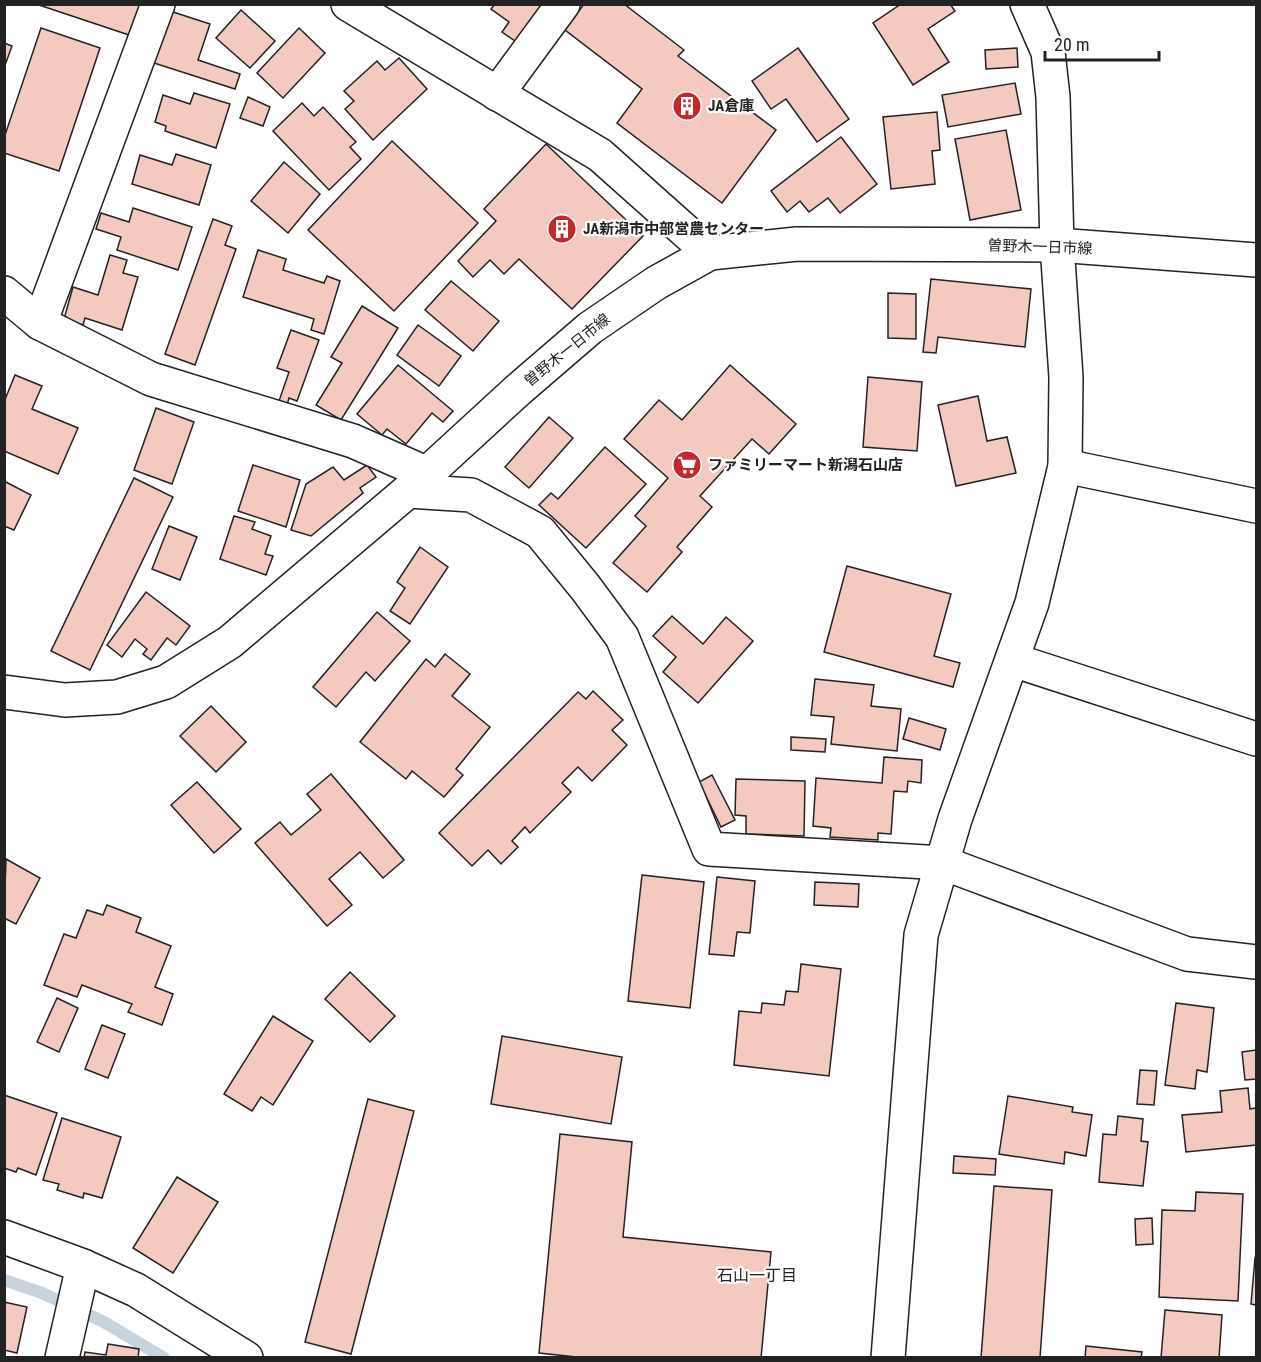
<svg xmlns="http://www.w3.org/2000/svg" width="1261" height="1362" viewBox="0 0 1261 1362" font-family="'Roboto Condensed','Noto Sans JP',sans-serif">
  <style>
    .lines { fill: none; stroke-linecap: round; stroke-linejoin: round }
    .stream { stroke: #c7d3dd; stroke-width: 12 }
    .building { fill: #f3c9c0; stroke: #222; stroke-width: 1.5 }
    .street-casing { stroke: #222; stroke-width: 36 }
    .secondary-casing { stroke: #222; stroke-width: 36 }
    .street { stroke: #fff; stroke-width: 33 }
    .secondary { stroke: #fff; stroke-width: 33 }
    .labels { text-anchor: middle; stroke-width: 4.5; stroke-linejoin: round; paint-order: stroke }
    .poi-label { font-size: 15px; font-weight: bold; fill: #222; stroke: #fff; text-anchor: start }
    .street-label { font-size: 15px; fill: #222; stroke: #fff }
    .neighbourhood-label { font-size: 16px; fill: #222; stroke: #fff }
  </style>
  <rect width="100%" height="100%" fill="#fff"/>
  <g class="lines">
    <polyline class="stream" points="4,1280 42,1293 104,1322 164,1358"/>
  </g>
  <g class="building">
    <polygon points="36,4 149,4 138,38"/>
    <polygon points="495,4 552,4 522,46 502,32 509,22 491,9"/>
    <polygon points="584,4 624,4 684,50 678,56 776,130 722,203 617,123 642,89 565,30"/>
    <polygon points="901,4 950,4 955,11 928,29 949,62 913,85 873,23"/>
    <polygon points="241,10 275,41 250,68 216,38"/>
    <polygon points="170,11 210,24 198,60 240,74 235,89 154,63"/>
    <polygon points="41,28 100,48 59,171 4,153 4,138"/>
    <polygon points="299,28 325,53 283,98 257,73"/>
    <polygon points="4,43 12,46 4,68"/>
    <polygon points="798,48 849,119 817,142 786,99 771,109 752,81"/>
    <polygon points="1017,48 1018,67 986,69 985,50"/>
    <polygon points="399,58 427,89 373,140 345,109 354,101 344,91 377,61 385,70"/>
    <polygon points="1015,83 1021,114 948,127 942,95"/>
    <polygon points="194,93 230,104 216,148 165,131 166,126 155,122 163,95 190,104"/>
    <polygon points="248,97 270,107 263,126 240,118"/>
    <polygon points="302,103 314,116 323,107 356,142 350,147 361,159 329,190 273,131"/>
    <polygon points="937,112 940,150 932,151 935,184 891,189 883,117"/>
    <polygon points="1006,130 1021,210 970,220 955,139"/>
    <polygon points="841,137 877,184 840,213 828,198 809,212 800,201 787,212 771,191"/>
    <polygon points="392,141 478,223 394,311 308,230"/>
    <polygon points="546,144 643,236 572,309 519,259 504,274 490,260 473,277 458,261 496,221 484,209"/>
    <polygon points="176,154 211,165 199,205 132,184 140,155 172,165"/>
    <polygon points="284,162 320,194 288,233 251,201"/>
    <polygon points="133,208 192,227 178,270 117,250 121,237 96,229 101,213 129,222"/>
    <polygon points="213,219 232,226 225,245 236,249 195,365 165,354"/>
    <polygon points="258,250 286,259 283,270 324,283 327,276 340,281 324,334 311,330 314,319 243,297"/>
    <polygon points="110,255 127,260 123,273 138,277 122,330 85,318 83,325 64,319 73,287 98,295"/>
    <polygon points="931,279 1031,289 1025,347 938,337 936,353 923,352"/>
    <polygon points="451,281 499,321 473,351 425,310"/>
    <polygon points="888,293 916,294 916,339 888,338"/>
    <polygon points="362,306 398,328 341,420 316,405 342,363 331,357"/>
    <polygon points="418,325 461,356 439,386 397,355"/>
    <polygon points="291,330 319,340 297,401 289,398 287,405 279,401 289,372 277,368"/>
    <polygon points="398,365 453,411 443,422 432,413 406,444 387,429 382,435 357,414"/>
    <polygon points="730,365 796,424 769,454 752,439 700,496 712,507 677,547 682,552 647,592 613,563 646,526 635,516 668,478 624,439 659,400 682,420"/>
    <polygon points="15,375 42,386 32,409 78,428 58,474 4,451 4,402"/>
    <polygon points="868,377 922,382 917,451 863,447"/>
    <polygon points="978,396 987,441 1007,437 1016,473 956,486 938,405"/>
    <polygon points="156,408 194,422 172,484 134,470"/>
    <polygon points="549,417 573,438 529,488 505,467"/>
    <polygon points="605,447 646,484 586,548 539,505 551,493 558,499"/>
    <polygon points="253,465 300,480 286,527 238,511"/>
    <polygon points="367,465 376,477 360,488 363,493 311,536 291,530 306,484 333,467 344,480"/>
    <polygon points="134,478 173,497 90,670 51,651"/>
    <polygon points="4,481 31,495 14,530 4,526"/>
    <polygon points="234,516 255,522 252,529 271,536 265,554 273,556 266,575 220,559"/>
    <polygon points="169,526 197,537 180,580 152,569"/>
    <polygon points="420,547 448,567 410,624 390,611 405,588 397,582"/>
    <polygon points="847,566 951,594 934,656 960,663 953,687 824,652"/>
    <polygon points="146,592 190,626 176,645 167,638 151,660 143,654 147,649 135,639 122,657 107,645"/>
    <polygon points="377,612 410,641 375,681 366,672 336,707 313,687"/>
    <polygon points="672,616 703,644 726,617 753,641 698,703 663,672 676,657 653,636"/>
    <polygon points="445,654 470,674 452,696 490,727 456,769 463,775 444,797 412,771 406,779 360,742 426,659 435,667"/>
    <polygon points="815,679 874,685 871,706 901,709 897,751 831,744 834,717 811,715"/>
    <polygon points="593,691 623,720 612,730 627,745 592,781 578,767 562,783 571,792 530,833 525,827 512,841 518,847 501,864 488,850 472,866 439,833 578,692 586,699"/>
    <polygon points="211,706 246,742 216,772 180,736"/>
    <polygon points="909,718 946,729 940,750 903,739"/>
    <polygon points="791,737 826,739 825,752 791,750"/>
    <polygon points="884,757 922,760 921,783 908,781 907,792 894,791 891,834 878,833 878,840 830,837 831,828 813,826 816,778 882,783"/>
    <polygon points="331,774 404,860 383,878 360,852 329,879 352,905 327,926 255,843 280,822 291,835 321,810 307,794"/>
    <polygon points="712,775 735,820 721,827 699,782"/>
    <polygon points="736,779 805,781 804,836 746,834 746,816 735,815"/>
    <polygon points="197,782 241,829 214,853 171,805"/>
    <polygon points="6,859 40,878 16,924 4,918"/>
    <polygon points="642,875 704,882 690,1008 628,1001"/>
    <polygon points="717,877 755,881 750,933 737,932 734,956 709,954"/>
    <polygon points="815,882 859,884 858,907 814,905"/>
    <polygon points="107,905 141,918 136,932 171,946 155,987 173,994 162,1025 128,1012 132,1004 82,985 77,997 44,985 64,934 76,938 87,910 103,915"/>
    <polygon points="801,964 841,969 829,1076 734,1065 739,1011 761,1013 762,1003 784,1005 786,991 798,992"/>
    <polygon points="350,972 395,1016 370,1042 325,999"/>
    <polygon points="57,998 78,1008 59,1052 37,1042"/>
    <polygon points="1176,1003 1214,1008 1207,1072 1197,1070 1195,1089 1165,1085"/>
    <polygon points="273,1016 313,1041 273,1105 261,1097 252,1111 224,1094"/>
    <polygon points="102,1025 125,1034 108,1078 85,1069"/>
    <polygon points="502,1036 622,1057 611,1124 491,1104"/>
    <polygon points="1256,1050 1256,1079 1245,1080 1242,1052"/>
    <polygon points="1140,1070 1157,1071 1154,1105 1137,1104"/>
    <polygon points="1248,1088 1250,1109 1256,1108 1256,1145 1186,1152 1182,1115 1222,1112 1220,1091"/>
    <polygon points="4,1095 57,1113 36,1175 18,1168 16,1172 4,1168"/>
    <polygon points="1008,1096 1073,1107 1072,1112 1092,1115 1086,1156 1065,1152 1064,1164 999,1154"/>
    <polygon points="368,1099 414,1111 351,1354 305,1342"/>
    <polygon points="1118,1116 1143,1119 1141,1141 1148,1142 1143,1186 1099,1182 1103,1134 1116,1135"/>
    <polygon points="62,1118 121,1137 102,1198 84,1193 83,1198 57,1190 59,1184 43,1180"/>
    <polygon points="560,1134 632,1142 623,1237 771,1252 761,1358 586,1358 539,1353"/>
    <polygon points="954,1156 996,1159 995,1175 953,1173"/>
    <polygon points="177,1177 218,1202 173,1273 133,1248"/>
    <polygon points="994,1186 1052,1190 1040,1358 981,1358"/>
    <polygon points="1196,1192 1243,1194 1238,1301 1159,1297 1162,1210 1195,1211"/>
    <polygon points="1152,1218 1153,1244 1136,1245 1135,1219"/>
    <polygon points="1255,1258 1256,1259 1256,1305 1251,1304"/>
    <polygon points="4,1302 27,1307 17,1353 4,1350"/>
    <polygon points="1165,1310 1222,1315 1219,1358 1161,1358"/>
    <polygon points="108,1344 139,1349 138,1358 84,1358 85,1352 106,1355"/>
    <polygon points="1086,1346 1142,1352 1141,1358 1085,1358"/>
  </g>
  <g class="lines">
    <g class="street-casing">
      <g id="street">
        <polyline points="348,4 600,155 710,253"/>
        <polyline points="497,94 563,4"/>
        <polyline points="4,293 40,323 151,379 353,441 428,474"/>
        <polyline points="40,323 158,4"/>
        <polyline points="1065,466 1256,506"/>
        <polyline points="408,491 471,495 540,532 585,587 622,637 709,849 943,863 1187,954 1256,962"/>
        <polyline points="1013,660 1256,739"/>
        <polyline points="62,1358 83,1266"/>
      </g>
    </g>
    <g class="secondary-casing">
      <g id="secondary">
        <polyline points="4,692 65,700 117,697 166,682 230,642 408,491 518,390 590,328 656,283 710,253 797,244 1057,245 1256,260"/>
        <polyline points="4,1237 83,1266 136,1290 246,1358"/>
        <polyline points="888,1358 921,935 955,819 1032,603 1065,466 1066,377 1057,245 1053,97 1048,52 1027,4"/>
      </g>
    </g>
    <use href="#street" class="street"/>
    <use href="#secondary" class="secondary"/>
  </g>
  <defs>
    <g id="building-disc" transform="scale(1.5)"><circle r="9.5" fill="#c62828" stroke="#fff"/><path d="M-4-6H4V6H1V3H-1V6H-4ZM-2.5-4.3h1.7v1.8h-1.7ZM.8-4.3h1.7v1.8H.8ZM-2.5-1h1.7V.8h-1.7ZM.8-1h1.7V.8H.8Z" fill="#fff"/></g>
    <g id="supermarket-disc" transform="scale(1.5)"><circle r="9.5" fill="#c62828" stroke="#fff"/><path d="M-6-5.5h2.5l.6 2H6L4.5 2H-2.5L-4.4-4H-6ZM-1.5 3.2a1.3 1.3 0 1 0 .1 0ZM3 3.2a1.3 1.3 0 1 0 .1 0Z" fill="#fff"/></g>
  </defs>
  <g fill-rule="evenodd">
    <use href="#building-disc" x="687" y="106"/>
    <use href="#building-disc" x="562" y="229"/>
    <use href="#supermarket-disc" x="687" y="465"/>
  </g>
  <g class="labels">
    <g class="poi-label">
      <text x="708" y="111">JA倉庫</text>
      <text x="583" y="234">JA新潟市中部営農センター</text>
      <text x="708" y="470">ファミリーマート新潟石山店</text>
    </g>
    <g class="street-label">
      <text transform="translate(1040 247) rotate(2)" y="5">曽野木一日市線</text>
      <text transform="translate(567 350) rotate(-39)" y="5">曽野木一日市線</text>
    </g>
    <g class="neighbourhood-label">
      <text x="757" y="1281">石山一丁目</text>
    </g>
  </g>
  <rect width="1261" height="1362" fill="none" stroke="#222222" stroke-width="12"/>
  <path d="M1045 51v9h114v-9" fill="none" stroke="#222222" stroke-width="3"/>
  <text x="1054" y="51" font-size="18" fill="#222222" stroke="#ffffff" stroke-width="4.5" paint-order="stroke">20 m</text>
</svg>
